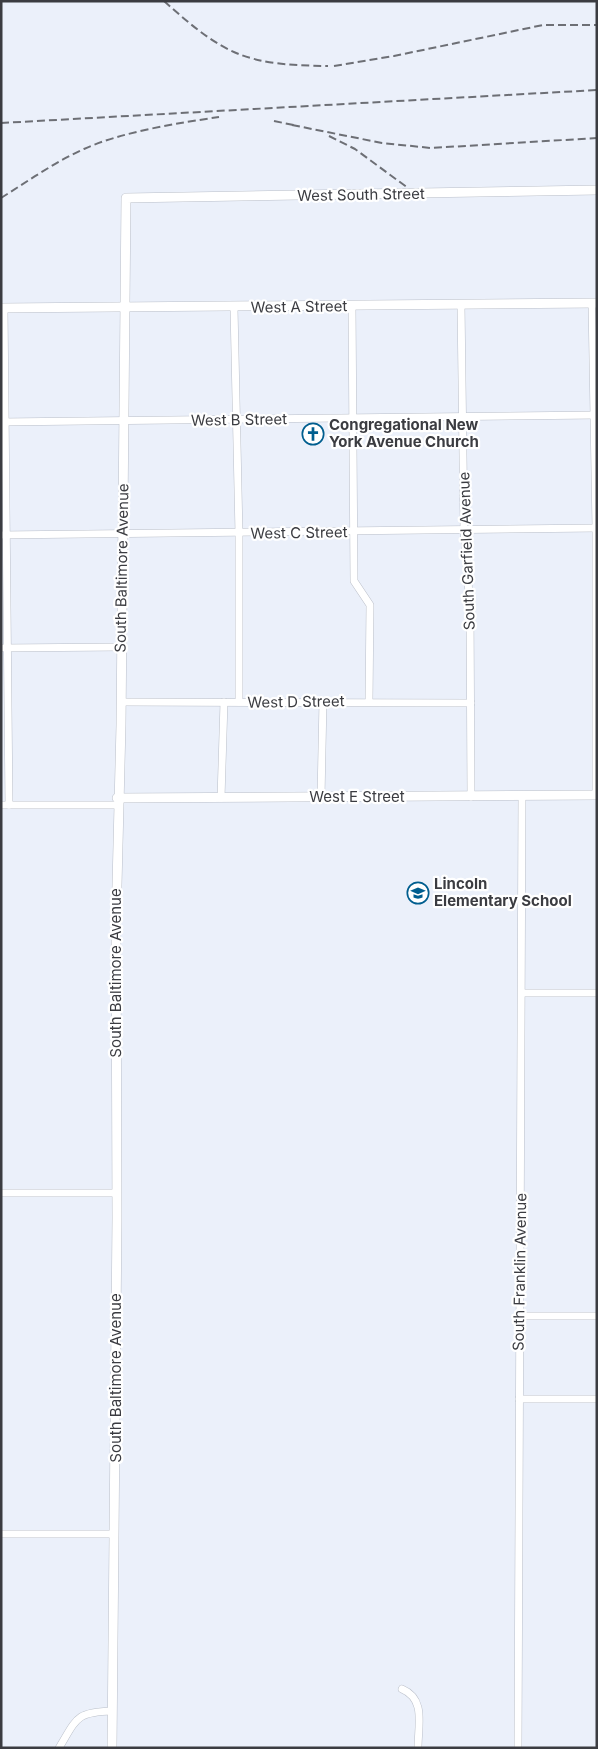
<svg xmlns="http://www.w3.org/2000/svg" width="598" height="1749" viewBox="0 0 598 1749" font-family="Inter,sans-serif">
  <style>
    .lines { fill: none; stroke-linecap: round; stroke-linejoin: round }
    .minor-casing { stroke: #babfc9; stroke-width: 8 }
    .tertiary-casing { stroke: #babfc9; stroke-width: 10 }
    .minor { stroke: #fff; stroke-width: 7 }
    .tertiary { stroke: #fff; stroke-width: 9 }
    .rail { stroke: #6d6f75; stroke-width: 2; stroke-dasharray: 8 4; stroke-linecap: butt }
    .labels { text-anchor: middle; stroke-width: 4.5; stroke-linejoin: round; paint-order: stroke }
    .street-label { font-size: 15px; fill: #3b3c41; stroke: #fff }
    .poi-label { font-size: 15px; font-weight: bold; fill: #3b3c41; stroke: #fff; text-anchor: start }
  </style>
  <rect width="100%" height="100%" fill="#ebf0fa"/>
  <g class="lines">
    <g class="minor-casing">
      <g id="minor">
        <polyline points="592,303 596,528 596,795"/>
        <polyline points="461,305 464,530 470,607 471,797"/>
        <polyline points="352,306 354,581 370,605 369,701"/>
        <polyline points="4,308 9,805"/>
        <polyline points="234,308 239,534 239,702"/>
        <polyline points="1,422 597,415"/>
        <polyline points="1,535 597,528"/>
        <polyline points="1,648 121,647"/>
        <polyline points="121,702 471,703"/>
        <polyline points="321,797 323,701"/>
        <polyline points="221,798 224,702"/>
        <polyline points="1,805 117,805"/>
        <polyline points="523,993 597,993"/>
        <polyline points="1,1193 116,1193"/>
        <polyline points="519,1316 597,1316"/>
        <polyline points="519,1399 597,1399"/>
        <polyline points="1,1534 114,1534"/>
        <path d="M402,1689C426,1699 418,1725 418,1748"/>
        <path d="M59,1748C77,1718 76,1712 112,1711"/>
        <polyline points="518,1748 522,796"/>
      </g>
    </g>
    <g class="tertiary-casing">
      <g id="tertiary">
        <polyline points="1,308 597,303"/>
        <polyline points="117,798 597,795"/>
        <polyline points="112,1748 117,1218 116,925 121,725 126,198 597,190"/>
      </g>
    </g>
    <use href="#minor" class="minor"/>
    <use href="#tertiary" class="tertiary"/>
    <g class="rail">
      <path d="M164,1C225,56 246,65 328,66"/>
      <polyline points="334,66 394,56 543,25 597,25"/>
      <polyline points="274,121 298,126"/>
      <polyline points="1,123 597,90"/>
      <polyline points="292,125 382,143 431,148 597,138"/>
      <polyline points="329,136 355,149 408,188"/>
      <path d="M1,198C28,181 55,162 84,149C121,132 178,123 219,117"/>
    </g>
  </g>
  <defs>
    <g id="church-ring" transform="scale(1.125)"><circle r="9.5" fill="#fff" stroke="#005e8f" stroke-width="1.5"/><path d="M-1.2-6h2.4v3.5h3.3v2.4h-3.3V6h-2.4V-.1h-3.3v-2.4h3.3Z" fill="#005e8f"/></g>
    <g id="school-ring" transform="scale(1.125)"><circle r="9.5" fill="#fff" stroke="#005e8f" stroke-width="1.5"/><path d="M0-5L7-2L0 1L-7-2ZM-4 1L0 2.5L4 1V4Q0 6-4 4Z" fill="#005e8f"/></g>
  </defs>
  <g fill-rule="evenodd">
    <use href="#church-ring" x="313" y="434"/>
    <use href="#school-ring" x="418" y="893"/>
  </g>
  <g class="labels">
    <g class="street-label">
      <text transform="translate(361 195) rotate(-1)" y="5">West South Street</text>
      <text transform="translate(299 307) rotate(-1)" y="5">West A Street</text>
      <text transform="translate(239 420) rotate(-1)" y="5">West B Street</text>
      <text transform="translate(299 533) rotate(-1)" y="5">West C Street</text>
      <text transform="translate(467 551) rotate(-92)" y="5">South Garfield Avenue</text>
      <text transform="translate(122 568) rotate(-89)" y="5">South Baltimore Avenue</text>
      <text transform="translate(296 702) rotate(-1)" y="5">West D Street</text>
      <text x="357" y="802">West E Street</text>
      <text transform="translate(116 973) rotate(-90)" y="5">South Baltimore Avenue</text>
      <text transform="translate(520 1272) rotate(-89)" y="5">South Franklin Avenue</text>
      <text transform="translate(116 1378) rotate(-90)" y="5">South Baltimore Avenue</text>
    </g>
    <g class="poi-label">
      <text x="329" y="430">Congregational New<tspan x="329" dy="17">York Avenue Church</tspan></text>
      <text x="434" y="889">Lincoln<tspan x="434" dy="17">Elementary School</tspan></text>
    </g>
  </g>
  <rect width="598" height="1749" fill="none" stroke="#3b3c41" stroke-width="5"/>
</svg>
